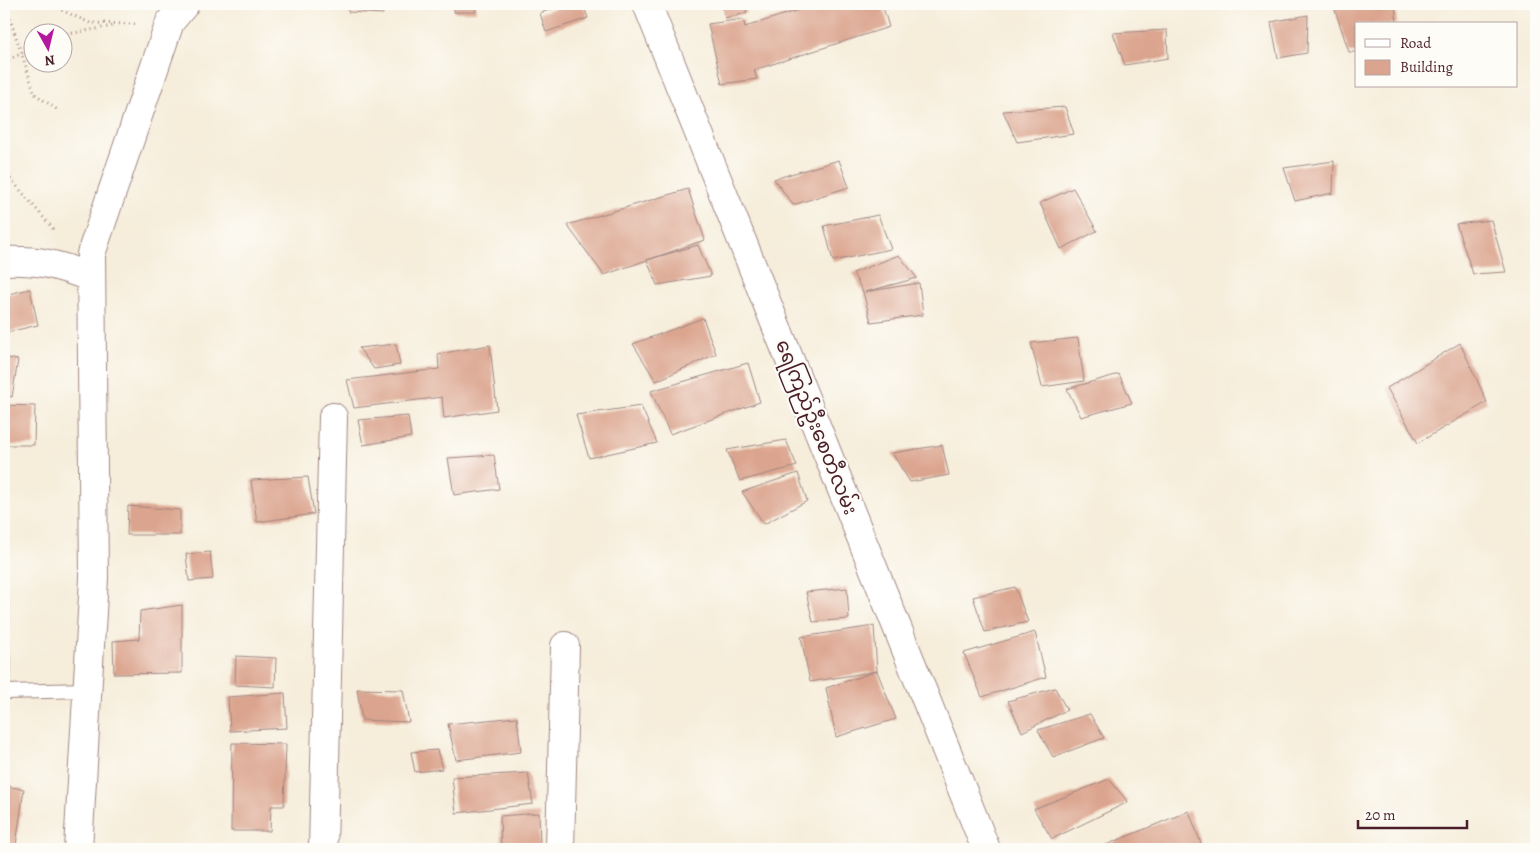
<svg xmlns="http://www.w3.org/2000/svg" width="1540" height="853" viewBox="0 0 1540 853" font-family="Alegreya,'Noto Sans Myanmar',serif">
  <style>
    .building { fill: #dba48e }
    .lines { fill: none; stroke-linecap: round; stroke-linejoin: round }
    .lane-casing { stroke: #a08682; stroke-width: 16 }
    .street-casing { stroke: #a08682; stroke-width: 30 }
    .path { stroke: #a08682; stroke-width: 3; stroke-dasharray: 1 4; stroke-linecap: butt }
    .lane { stroke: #fff; stroke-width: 14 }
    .street { stroke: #fff; stroke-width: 28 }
    .labels { text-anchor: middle; stroke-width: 4.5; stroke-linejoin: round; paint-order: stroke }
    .street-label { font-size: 20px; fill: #4a1f2b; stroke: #fdfcf7 }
  </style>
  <rect width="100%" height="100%" fill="#fdfcf7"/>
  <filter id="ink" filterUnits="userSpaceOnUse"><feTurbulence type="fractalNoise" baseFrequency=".02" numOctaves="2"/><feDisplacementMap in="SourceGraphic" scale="10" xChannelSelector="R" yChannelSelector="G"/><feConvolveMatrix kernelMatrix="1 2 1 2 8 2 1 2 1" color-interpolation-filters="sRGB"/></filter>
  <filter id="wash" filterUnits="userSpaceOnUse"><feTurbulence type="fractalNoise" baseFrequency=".0096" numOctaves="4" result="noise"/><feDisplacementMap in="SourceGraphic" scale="20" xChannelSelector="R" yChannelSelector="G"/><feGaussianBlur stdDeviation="1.12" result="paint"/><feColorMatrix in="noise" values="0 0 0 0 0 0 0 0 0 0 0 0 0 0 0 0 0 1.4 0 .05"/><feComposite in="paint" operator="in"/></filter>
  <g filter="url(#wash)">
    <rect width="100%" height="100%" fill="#f6edda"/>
    <g id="blocks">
      <g class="building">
        <polygon points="348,4 383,4 383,14 348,12"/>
        <polygon points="454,4 475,4 476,12 454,12"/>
        <polygon points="567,4 583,4 588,18 546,32 540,13"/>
        <polygon points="722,4 745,4 747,13 725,18"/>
        <polygon points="818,4 882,4 889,27 754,70 757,79 722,84 708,24 743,19 745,27"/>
        <polygon points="1333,4 1395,4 1397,24 1356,24 1356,52 1349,52"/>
        <polygon points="1308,15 1307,53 1278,58 1271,22"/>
        <polygon points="1167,30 1168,58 1125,65 1113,33"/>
        <polygon points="1065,107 1074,134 1017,142 1003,111"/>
        <polygon points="839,160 849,187 793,205 774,179"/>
        <polygon points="1334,161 1333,193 1295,201 1284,168"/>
        <polygon points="1073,188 1097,231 1061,249 1040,203"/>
        <polygon points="688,189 705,240 604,275 567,225"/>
        <polygon points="878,215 891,249 833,261 824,226"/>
        <polygon points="1491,220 1506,272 1473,274 1456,224"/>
        <polygon points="698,245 711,276 657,285 647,260"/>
        <polygon points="899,255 917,278 865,292 919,283 923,315 871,322 863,292 853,273"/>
        <polygon points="30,289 38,325 4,333 4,295"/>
        <polygon points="703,318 716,354 656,381 633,344"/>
        <polygon points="1078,338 1084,381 1042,387 1031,343"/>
        <polygon points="1460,343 1487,402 1418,443 1387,388"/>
        <polygon points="396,344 400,365 374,369 359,348"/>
        <polygon points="490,345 497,410 444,418 442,397 354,408 347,380 439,369 438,354"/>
        <polygon points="4,357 18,360 12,397 4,395"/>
        <polygon points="748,363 760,402 670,434 651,391"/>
        <polygon points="1119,374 1132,403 1081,417 1067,389"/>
        <polygon points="4,405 35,406 34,445 4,445"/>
        <polygon points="641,406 657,443 589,458 576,415"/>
        <polygon points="408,416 411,437 363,445 358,420"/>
        <polygon points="786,440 797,466 740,481 727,450"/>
        <polygon points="942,445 949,475 910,482 892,453"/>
        <polygon points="494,455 499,489 454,495 448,458"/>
        <polygon points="798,473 807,501 764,524 742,492"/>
        <polygon points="308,477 314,514 257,522 251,480"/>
        <polygon points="128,506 180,510 180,535 127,535"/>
        <polygon points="210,552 213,579 189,581 186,554"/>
        <polygon points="1015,587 1028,622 985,632 973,597"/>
        <polygon points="847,588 849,619 813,622 806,592"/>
        <polygon points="4,605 9,605 7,677 4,677"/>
        <polygon points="182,605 182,673 114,674 113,641 139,639 140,611"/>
        <polygon points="874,626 877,671 896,719 836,737 826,688 877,671 810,682 801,637"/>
        <polygon points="1035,632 1046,677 982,697 964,653"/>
        <polygon points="236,656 276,658 275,687 235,685"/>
        <polygon points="1055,688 1067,710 1022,732 1008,701"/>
        <polygon points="357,689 403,690 409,722 362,720"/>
        <polygon points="285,693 287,728 230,731 228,697"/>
        <polygon points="1090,714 1104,738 1053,757 1038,730"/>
        <polygon points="517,717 521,752 456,760 448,724"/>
        <polygon points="232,743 286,744 284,806 271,806 270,831 231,831"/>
        <polygon points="437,750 442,769 415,772 411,752"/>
        <polygon points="528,773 533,804 456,813 452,777"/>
        <polygon points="1109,779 1128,802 1052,839 1034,809"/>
        <polygon points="4,786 24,789 16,845 4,843"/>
        <polygon points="1189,811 1203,849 1096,849"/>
        <polygon points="539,813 540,847 501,849 500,816"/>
        <polygon points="792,847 792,849 703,849 703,848"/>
      </g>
    </g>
  </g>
  <g filter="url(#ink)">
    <use href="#blocks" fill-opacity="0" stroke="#a08682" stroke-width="1"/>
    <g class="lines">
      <g class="lane-casing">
        <polyline id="lane" points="4,692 88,690"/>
      </g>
      <g class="street-casing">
        <g id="street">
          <polyline points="647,4 986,849"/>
          <path d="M4,261C39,260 57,264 89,277"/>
          <polyline points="78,849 94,578 91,254 170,22 185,4"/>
          <polyline points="323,849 333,417"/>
          <polyline points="560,849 565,646"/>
        </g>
      </g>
      <g class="path">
        <polyline points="5,4 35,94 59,111"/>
        <polyline points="48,4 90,23 135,24"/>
        <polyline points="62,35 113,26"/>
        <polyline points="4,62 32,48"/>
        <polyline points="4,171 55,231"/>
      </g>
      <use href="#lane" class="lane"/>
      <use href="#street" class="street"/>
    </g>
  </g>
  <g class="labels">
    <g class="street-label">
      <text transform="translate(817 427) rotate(68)" y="7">ရေကြည်ဦးစေတီလမ်း</text>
    </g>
  </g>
  <rect width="1540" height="853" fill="none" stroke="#fdfcf7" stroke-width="20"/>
  <rect x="1355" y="22" width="162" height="65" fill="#fdfcf7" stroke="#b5a4a5"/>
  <rect x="1365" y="39" width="25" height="8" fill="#ffffff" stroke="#b5a4a5"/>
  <text x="1400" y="48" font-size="15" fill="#4a1f2b">Road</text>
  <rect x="1365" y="60" width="25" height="15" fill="#dba48e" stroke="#b5a4a5"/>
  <text x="1400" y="72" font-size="15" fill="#4a1f2b">Building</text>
  <g transform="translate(48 48) rotate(172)"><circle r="24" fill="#fdfcf7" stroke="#b5a4a5"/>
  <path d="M0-4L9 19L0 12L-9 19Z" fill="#b5179e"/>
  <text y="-8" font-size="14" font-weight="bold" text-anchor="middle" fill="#4a1f2b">N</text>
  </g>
  <path d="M1358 820v8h109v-8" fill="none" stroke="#4a1f2b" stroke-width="2.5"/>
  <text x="1365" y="820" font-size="15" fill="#4a1f2b" stroke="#fdfcf7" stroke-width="4" paint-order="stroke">20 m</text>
</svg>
